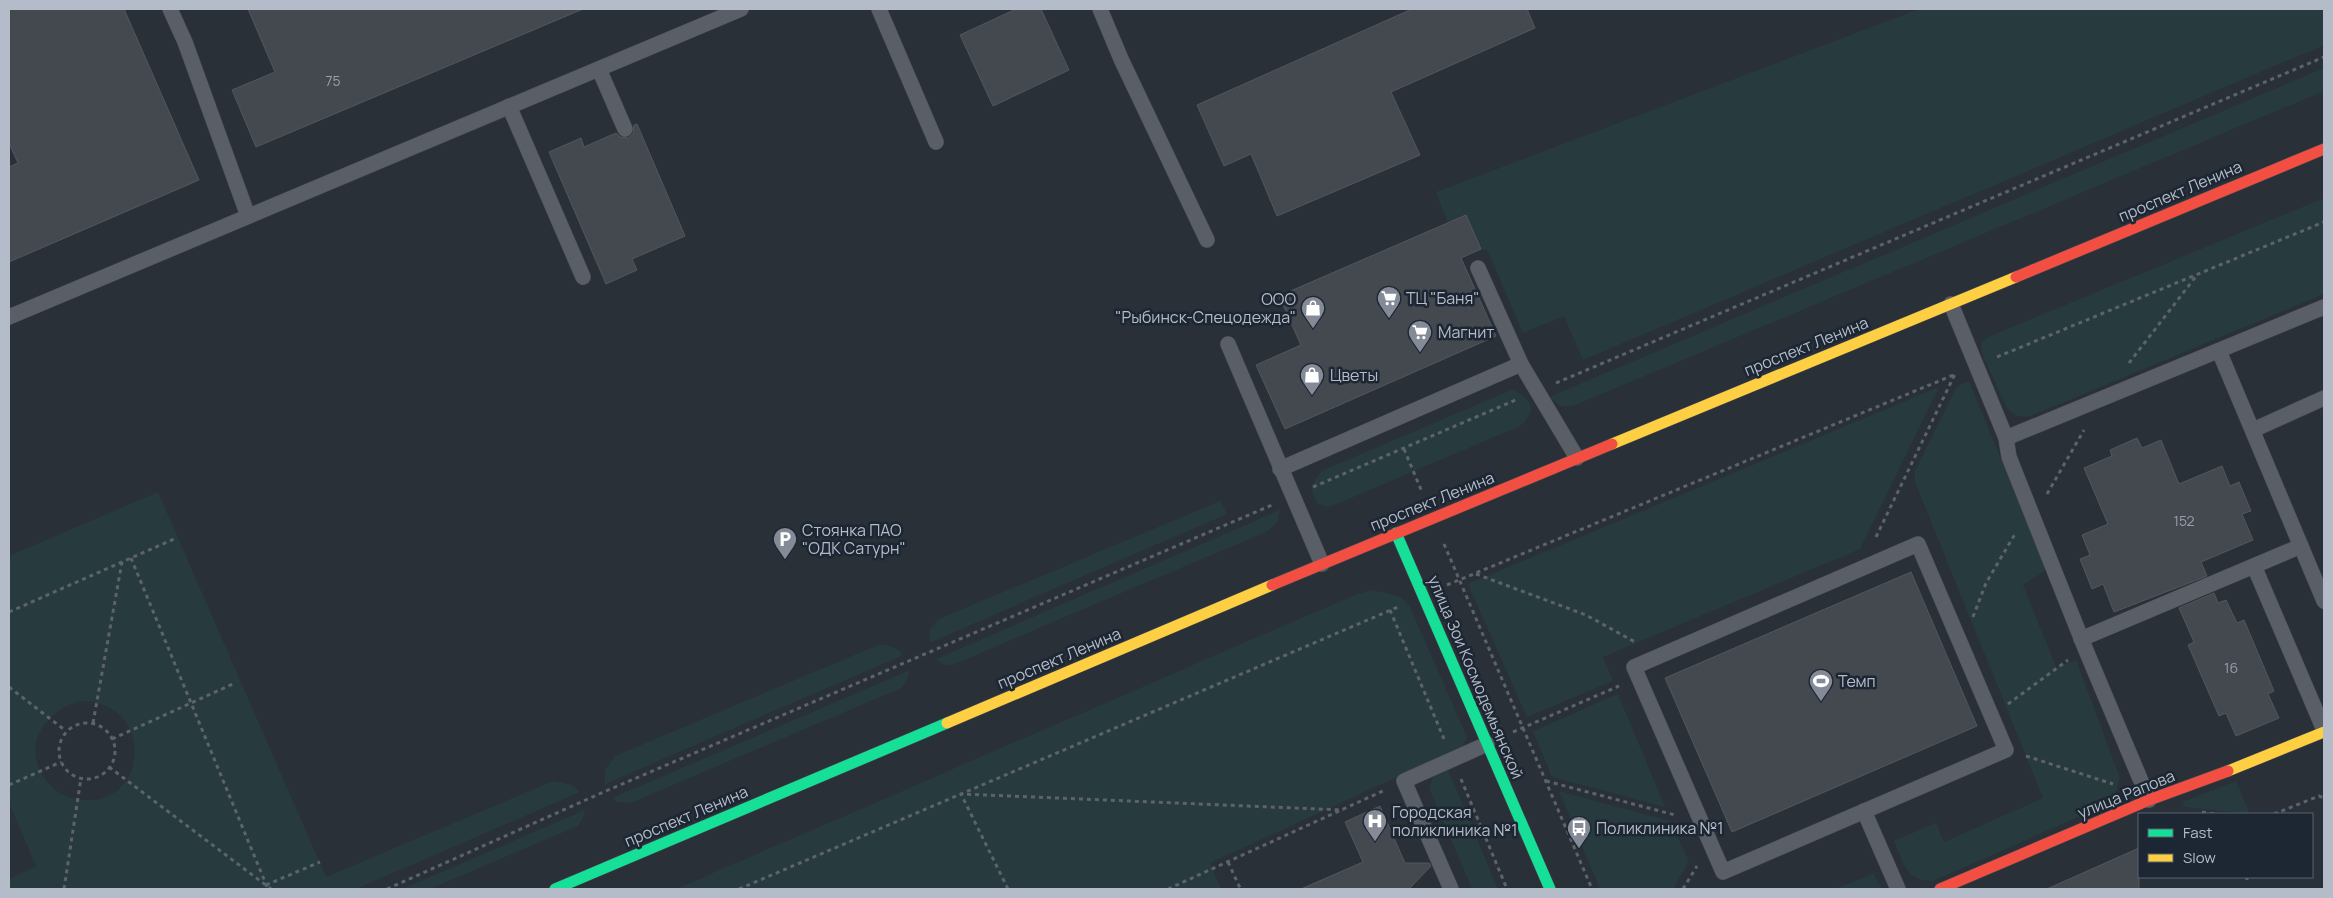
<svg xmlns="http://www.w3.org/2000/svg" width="2333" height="898" viewBox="0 0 2333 898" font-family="Manrope,sans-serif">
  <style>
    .green { fill: #273a3e; fill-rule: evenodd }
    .building { fill: #444950; stroke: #52575f }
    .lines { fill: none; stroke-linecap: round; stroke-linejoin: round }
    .lane-casing { stroke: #484c53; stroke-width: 16 }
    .fast-casing { stroke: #484c53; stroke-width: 12 }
    .slow-casing { stroke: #484c53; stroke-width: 12 }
    .jam-casing { stroke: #484c53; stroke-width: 12 }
    .path { stroke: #5d636a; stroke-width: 3; stroke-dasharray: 4 4; stroke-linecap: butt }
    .lane { stroke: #5a5e66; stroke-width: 15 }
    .fast { stroke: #16e098; stroke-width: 11 }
    .slow { stroke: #ffcf43; stroke-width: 11 }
    .jam { stroke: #f24e42; stroke-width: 11 }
    .labels { text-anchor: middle; stroke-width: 5; stroke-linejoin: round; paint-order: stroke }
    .number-label { font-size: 14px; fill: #989fab }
    .street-label { font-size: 16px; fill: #b4bcc9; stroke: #1d2633 }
    .poi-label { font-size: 16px; fill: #b4bcc9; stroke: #1d2633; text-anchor: start }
  </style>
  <rect width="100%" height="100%" fill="#2a3038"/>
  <g class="green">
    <polygon points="1919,9 2324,9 2324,45 1583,360 1564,316 1523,333 1488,251 1481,249 1466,215 1448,223 1436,192"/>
    <polygon points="2324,68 2324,91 1573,406 1560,406 1549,397"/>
    <path d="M2324,198V294L2033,415C2021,418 2015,417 2007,408L1981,351L1982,343L1988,337Z"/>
    <path d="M1969,381L2046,570L2023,585L2056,667L2076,660L2120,778L2114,798L2103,806L1933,881C1906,881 1903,862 1894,841L1936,823L1944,842L2043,798L1915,482V471L1957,386Z"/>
    <polygon points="1939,387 1860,549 1603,657 1613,681 1527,717 1468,584"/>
    <path d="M1512,390C1533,399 1538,411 1520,426L1337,504L1326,507L1317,503C1309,487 1312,483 1323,470Z"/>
    <path d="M158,492L326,877L553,781L572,785L580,792L356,889H9V879L36,866L9,803V556ZM79,701C156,700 150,806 82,800C70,799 59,794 51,786C19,753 40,713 79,701Z"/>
    <polygon points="1220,501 1227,514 929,643 930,629 939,619"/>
    <polygon points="1280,510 1277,522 1268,531 952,665 944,665 936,659"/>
    <polygon points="1372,590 1401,597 1410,607 1467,737 1462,747 1210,863 1221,889 676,889 1357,594"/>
    <path d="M878,645C888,645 897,646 903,655L605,784V770L615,756Z"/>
    <polygon points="910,670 906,682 901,688 631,803 617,802 612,798"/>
    <polygon points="1618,694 1665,807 1552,777 1533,731"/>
    <polygon points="1448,770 1498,889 1472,889 1429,788 1433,777"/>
    <polygon points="2236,781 2250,814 2185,807 2182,802"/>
    <polygon points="1559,791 1670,821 1689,861 1673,889 1600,889"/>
    <polygon points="585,810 584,816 578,826 430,889 402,889"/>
    <polygon points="1874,873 1881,889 1835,889"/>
  </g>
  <g class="building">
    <polygon points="9,9 124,9 199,180 9,262 9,167 18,163 9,143"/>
    <polygon points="248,9 583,9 256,147 232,90 275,72"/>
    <polygon points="1016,9 1041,9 1069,70 993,106 960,35"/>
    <polygon points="1412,9 1527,9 1535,28 1391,92 1420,155 1277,216 1251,154 1224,166 1197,105"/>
    <polygon points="637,124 685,236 632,259 637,270 606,284 549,152 581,138 584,147 616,133 620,137 628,138 633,134 634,125"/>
    <polygon points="1466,215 1481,249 1461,258 1496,336 1285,429 1256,365 1301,345 1279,296"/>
    <polygon points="2137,438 2142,448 2161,440 2179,484 2222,466 2230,486 2239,482 2251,511 2242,514 2253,540 2201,562 2207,576 2114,612 2103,584 2092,589 2080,559 2090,555 2082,535 2108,524 2084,468 2112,456 2110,450"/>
    <polygon points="1911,572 1977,726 1732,832 1665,678"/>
    <polygon points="2214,593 2218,603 2226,600 2237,623 2244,620 2274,691 2268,694 2279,718 2236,736 2226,713 2219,716 2188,645 2194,642 2179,608"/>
    <polygon points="1380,806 1405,863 1429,863 1431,866 1409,889 1301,889 1363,862 1345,822"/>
    <polygon points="2139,848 2139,889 2047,889"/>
  </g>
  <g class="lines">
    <g class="lane-casing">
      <g id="lane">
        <polyline points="170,9 185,42 248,216"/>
        <polyline points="879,9 936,142"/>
        <polyline points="1100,9 1121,59 1207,240"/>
        <polyline points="599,69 625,129"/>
        <polyline points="509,106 583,277"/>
        <polyline points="1478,268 1521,364 1577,458"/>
        <polyline points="1951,304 2006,438 2009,457 2085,648 2149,800"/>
        <polyline points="9,317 741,9"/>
        <polyline points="1228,344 1322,564"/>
        <polyline points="2219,351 2324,601"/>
        <polyline points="2253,430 2324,398"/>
        <polyline points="2006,438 2324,307"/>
        <polyline points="1280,469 1521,364"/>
        <polygon points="1918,544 2006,750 1723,872 1634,667"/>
        <polyline points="2254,566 2324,730"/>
        <polyline points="2081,639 2301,546"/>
        <polyline points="1864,811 1898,889"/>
        <polyline points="1451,889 1404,781 1487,744"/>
      </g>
    </g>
    <g class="fast-casing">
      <g id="fast">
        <polyline points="1396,533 1550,889"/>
        <polyline points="555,889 947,723"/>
      </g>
    </g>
    <g class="slow-casing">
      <g id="slow">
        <polyline points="1612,444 2016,277"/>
        <polyline points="947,723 1272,585"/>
        <polyline points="2228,771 2324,732"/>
      </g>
    </g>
    <g class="jam-casing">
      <g id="jam">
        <polyline points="2016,277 2324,149"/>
        <polyline points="1272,585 1612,444"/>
        <polyline points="1940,889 2149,800 2228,771"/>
      </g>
    </g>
    <g class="path">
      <polyline points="1997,357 2324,222"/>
      <polyline points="2129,363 2197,275"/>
      <polyline points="1556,383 2324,57"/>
      <polyline points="1404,449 1422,492"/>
      <polyline points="1313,487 1518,399"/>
      <polyline points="2047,494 2084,430"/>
      <polyline points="1876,537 1955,374"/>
      <polyline points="1444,544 1592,889"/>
      <polyline points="131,558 268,889"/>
      <polyline points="1476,574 1586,615 1635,642"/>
      <polyline points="1447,585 1956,374"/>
      <polyline points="1390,610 1444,739"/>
      <polyline points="9,612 174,539"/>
      <polyline points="1973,617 1986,583 2015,534"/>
      <polyline points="9,687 66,731"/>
      <polyline points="2008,704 2068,660"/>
      <circle cx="87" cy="751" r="28"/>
      <polyline points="93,723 122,562"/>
      <polyline points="1513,732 1619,686"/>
      <polyline points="112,739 235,683"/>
      <polyline points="2026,756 2113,784"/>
      <polyline points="109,767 271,889"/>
      <polyline points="1461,779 1507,889"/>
      <polyline points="1546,781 1675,815"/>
      <polyline points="9,785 61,762"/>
      <polyline points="2202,812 2215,814"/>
      <polyline points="2274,814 2319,796 2324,798"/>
      <polyline points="1228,862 1240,888 1238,889"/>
      <polyline points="2247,880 2247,877"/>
      <polyline points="266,885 320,862"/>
      <polyline points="64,889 81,778"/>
      <polyline points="387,889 599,794 1272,505"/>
      <polyline points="739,889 1398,607"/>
      <polyline points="1008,889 961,794 1343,810"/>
      <polyline points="1168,889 1385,790"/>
      <polyline points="1683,889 1697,866"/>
    </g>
    <use href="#lane" class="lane"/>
    <use href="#fast" class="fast"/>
    <use href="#slow" class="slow"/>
    <use href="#jam" class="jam"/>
  </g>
  <defs>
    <g id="supermarket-pin" transform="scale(1.25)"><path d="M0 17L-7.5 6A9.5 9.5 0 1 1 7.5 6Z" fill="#848b96" stroke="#1d2633"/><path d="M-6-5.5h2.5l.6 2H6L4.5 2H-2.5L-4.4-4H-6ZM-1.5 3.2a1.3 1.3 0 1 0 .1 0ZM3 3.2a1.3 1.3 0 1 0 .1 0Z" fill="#fff"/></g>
    <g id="shop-pin" transform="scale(1.25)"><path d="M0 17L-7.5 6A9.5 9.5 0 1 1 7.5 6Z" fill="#848b96" stroke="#1d2633"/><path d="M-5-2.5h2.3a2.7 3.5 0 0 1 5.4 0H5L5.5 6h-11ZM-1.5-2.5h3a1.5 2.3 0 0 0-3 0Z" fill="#fff"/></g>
    <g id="parking-pin" transform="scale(1.25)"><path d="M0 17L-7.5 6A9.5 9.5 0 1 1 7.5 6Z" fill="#848b96" stroke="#1d2633"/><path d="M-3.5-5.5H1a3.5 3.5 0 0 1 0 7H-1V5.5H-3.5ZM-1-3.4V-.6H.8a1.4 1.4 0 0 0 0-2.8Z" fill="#fff"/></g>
    <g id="stadium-pin" transform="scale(1.25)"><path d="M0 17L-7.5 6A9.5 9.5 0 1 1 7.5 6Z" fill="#848b96" stroke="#1d2633"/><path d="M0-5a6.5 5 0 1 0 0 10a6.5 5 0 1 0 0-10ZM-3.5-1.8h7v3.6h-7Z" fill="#fff"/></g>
    <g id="hospital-pin" transform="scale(1.25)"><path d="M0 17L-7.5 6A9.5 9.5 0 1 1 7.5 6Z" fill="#848b96" stroke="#1d2633"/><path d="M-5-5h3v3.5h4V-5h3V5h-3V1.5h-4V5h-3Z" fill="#fff"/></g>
    <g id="bus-pin" transform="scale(1.25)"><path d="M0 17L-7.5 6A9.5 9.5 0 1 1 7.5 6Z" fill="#848b96" stroke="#1d2633"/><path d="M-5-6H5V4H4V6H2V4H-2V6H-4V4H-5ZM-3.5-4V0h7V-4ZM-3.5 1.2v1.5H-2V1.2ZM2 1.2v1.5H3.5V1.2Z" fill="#fff"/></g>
  </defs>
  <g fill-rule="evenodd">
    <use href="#supermarket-pin" x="1389" y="298"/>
    <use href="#shop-pin" x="1313" y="308"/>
    <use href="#supermarket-pin" x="1420" y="332"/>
    <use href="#shop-pin" x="1312" y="375"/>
    <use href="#parking-pin" x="785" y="539"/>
    <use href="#stadium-pin" x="1821" y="681"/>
    <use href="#hospital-pin" x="1375" y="821"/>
    <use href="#bus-pin" x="1579" y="828"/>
  </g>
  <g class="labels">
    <g class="number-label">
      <text x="333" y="86">75</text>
      <text x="2184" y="526">152</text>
      <text x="2231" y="673">16</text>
    </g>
    <g class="street-label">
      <text transform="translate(2180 191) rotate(-23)" y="6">проспект Ленина</text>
      <text transform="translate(1806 346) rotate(-22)" y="6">проспект Ленина</text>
      <text transform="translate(1432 501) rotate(-22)" y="6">проспект Ленина</text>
      <text transform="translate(1059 658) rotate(-23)" y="6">проспект Ленина</text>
      <text transform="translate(1476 677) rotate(67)" y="6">улица Зои Космодемьянской</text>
      <text transform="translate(2126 794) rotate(-22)" y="6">улица Рапова</text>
      <text transform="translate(686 816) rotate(-23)" y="6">проспект Ленина</text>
    </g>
    <g class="poi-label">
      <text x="1406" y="304">ТЦ "Баня"</text>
      <text x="1296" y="305" text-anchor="end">ООО<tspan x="1296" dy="18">"Рыбинск-Спецодежда"</tspan></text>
      <text x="1438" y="338">Магнит</text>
      <text x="1330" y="381">Цветы</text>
      <text x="802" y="536">Стоянка ПАО<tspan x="802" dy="18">"ОДК Сатурн"</tspan></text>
      <text x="1838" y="687">Темп</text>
      <text x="1392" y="818">Городская<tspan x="1392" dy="18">поликлиника №1</tspan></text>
      <text x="1596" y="834">Поликлиника №1</text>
    </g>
  </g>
  <rect width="2333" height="898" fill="none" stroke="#b4bcc9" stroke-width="20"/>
  <rect x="2138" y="813" width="175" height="65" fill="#1d2633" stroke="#59626f"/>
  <rect x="2148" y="829" width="25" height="8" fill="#16e098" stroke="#59626f"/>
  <text x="2183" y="838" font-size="15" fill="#b4bcc9">Fast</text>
  <rect x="2148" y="854" width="25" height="8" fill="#ffcf43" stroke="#59626f"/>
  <text x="2183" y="863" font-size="15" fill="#b4bcc9">Slow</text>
</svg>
